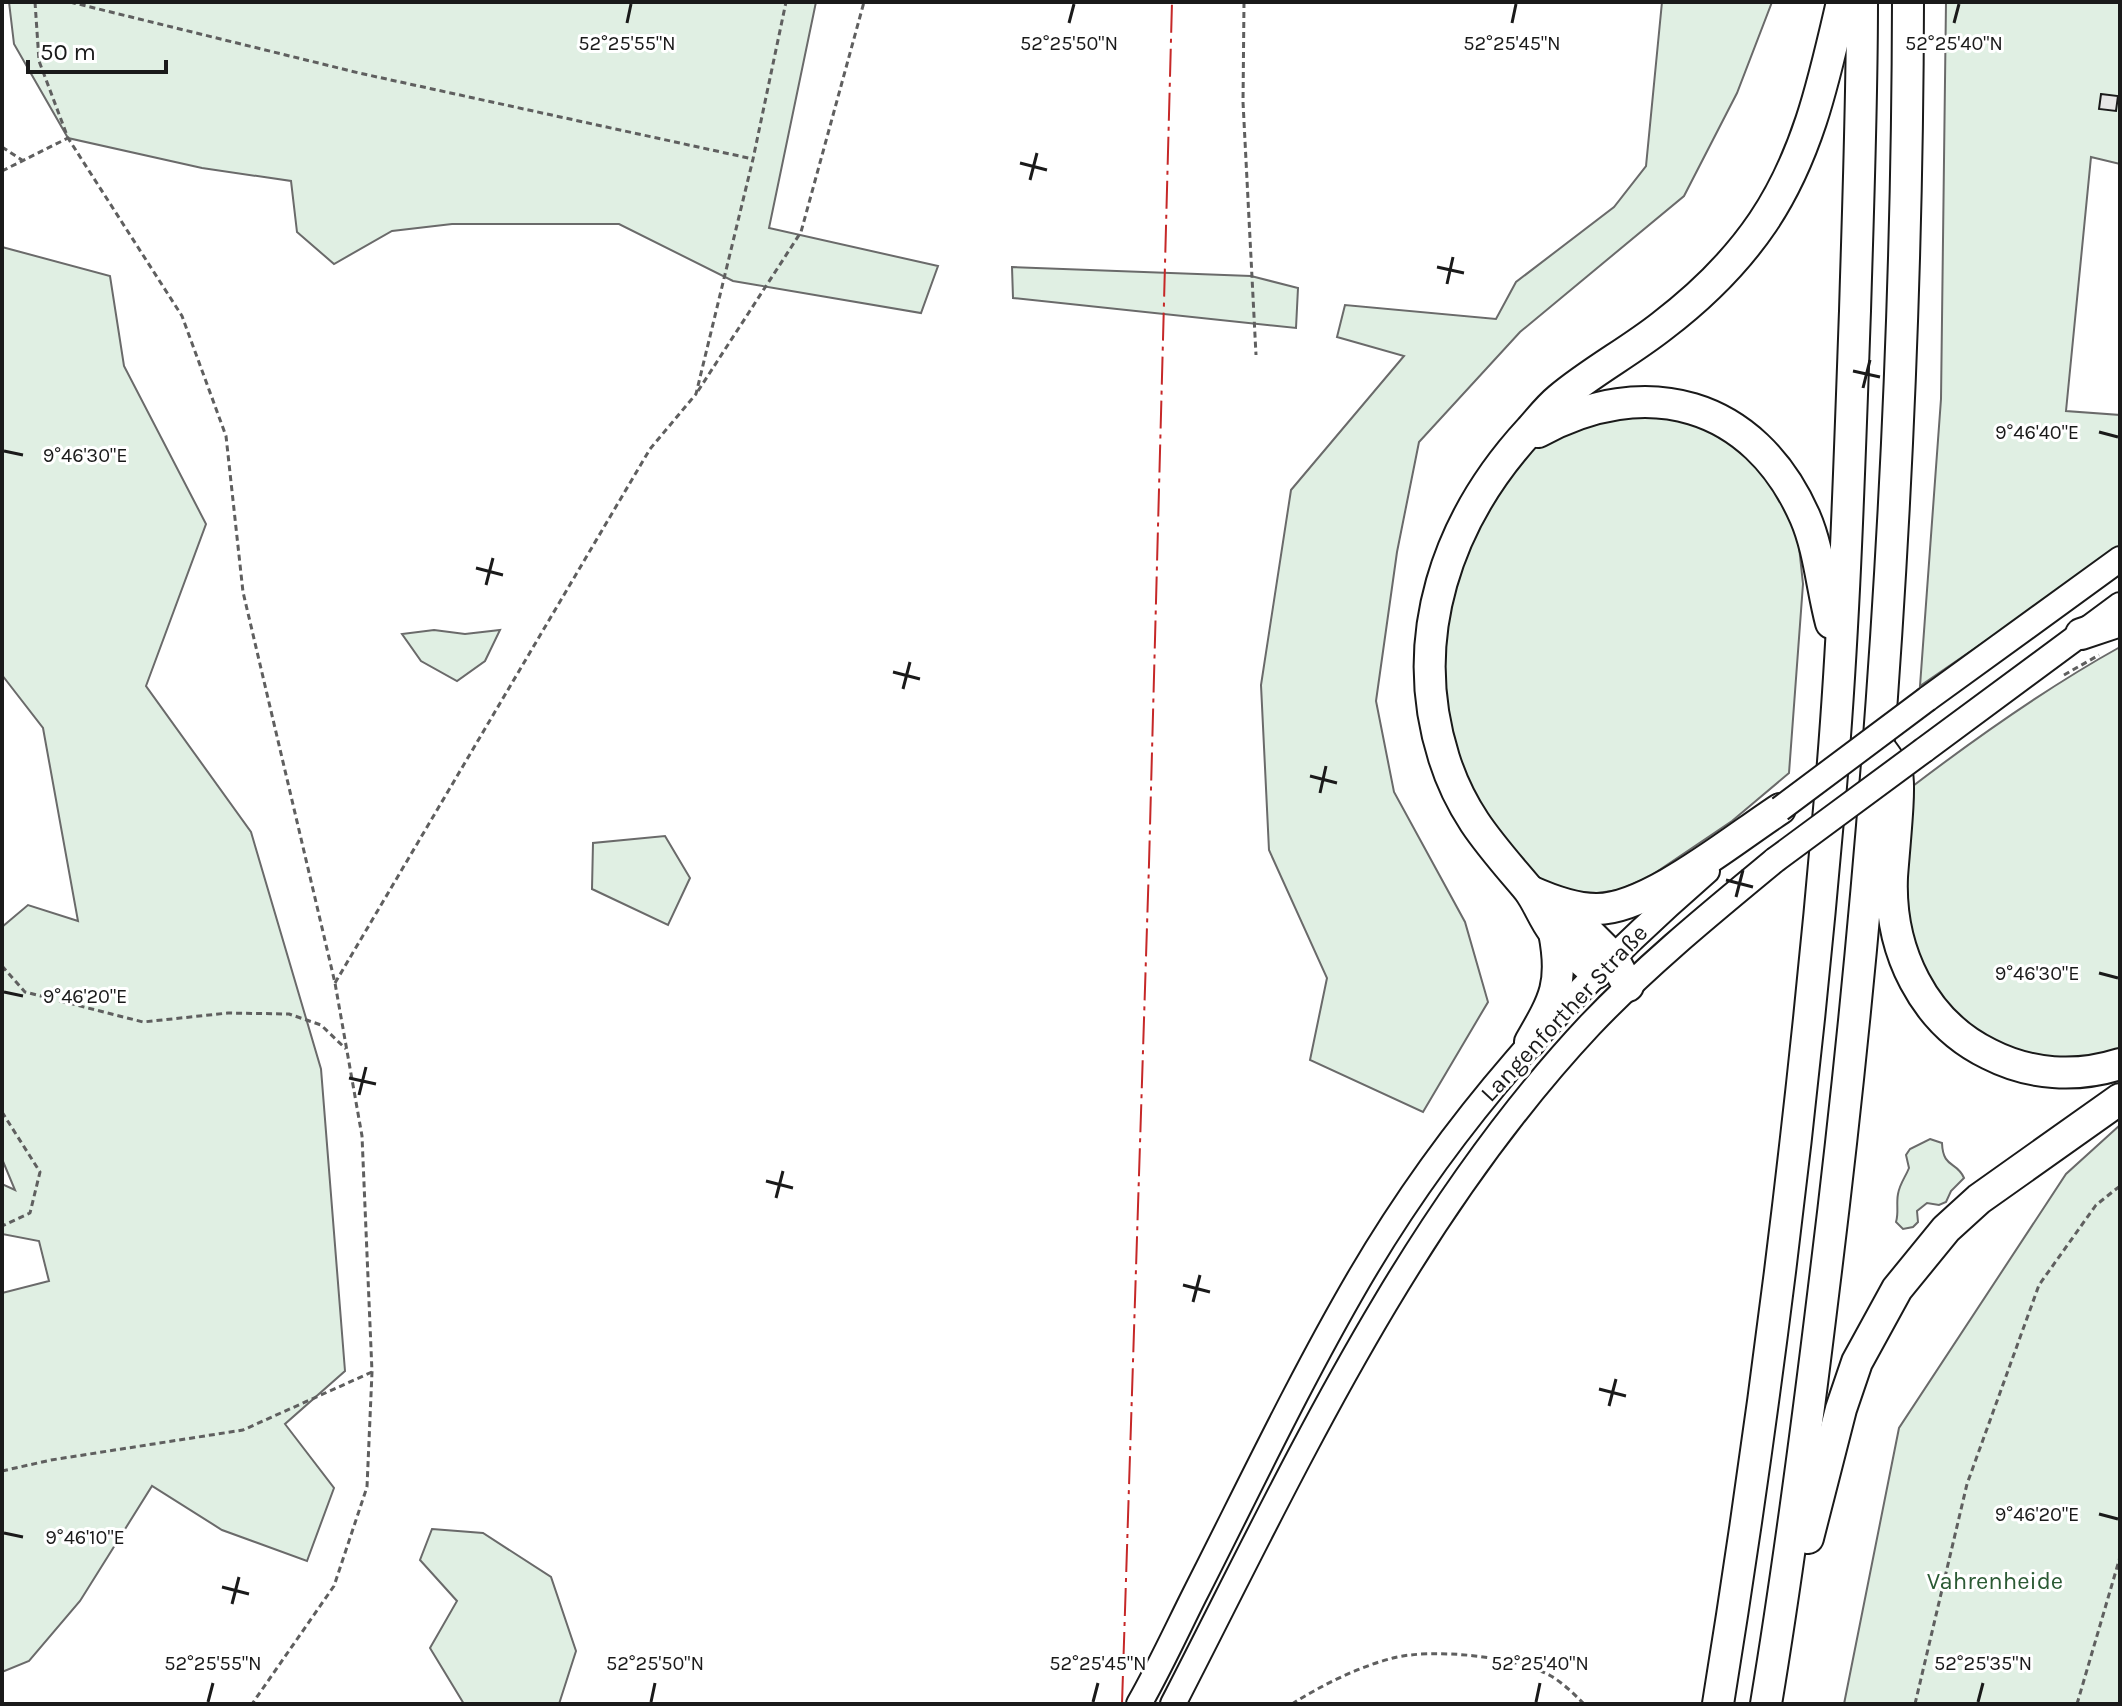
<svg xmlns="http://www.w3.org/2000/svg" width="2122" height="1706" viewBox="0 0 2122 1706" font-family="Karla,sans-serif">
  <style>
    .green { fill: #e0efe3; stroke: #6a6a6a; stroke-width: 2 }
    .building { fill: #e6e6e6; stroke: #1a1a1a; stroke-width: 2 }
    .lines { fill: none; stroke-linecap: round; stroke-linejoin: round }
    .secondary-casing { stroke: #1a1a1a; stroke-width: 28 }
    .highway-casing { stroke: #1a1a1a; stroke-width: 34 }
    .path { stroke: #5f5f5f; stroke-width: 3; stroke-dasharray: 6 4; stroke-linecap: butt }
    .secondary { stroke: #fff; stroke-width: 24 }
    .highway { stroke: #fff; stroke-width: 30 }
    .secondary-bridge-casing { stroke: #1a1a1a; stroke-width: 28; stroke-linecap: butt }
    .secondary-bridge { stroke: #fff; stroke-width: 24 }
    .power { stroke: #c62828; stroke-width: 2; stroke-dasharray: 28 6 4 6; stroke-linecap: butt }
    .ticks { fill: none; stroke: #1a1a1a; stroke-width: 3 }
    .labels { text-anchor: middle; stroke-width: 6; stroke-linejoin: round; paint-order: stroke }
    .street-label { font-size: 24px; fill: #1a1a1a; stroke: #fff }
    .park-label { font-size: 24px; fill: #2b5a34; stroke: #fff }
    .ticks-label { font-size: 20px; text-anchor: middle; fill: #1a1a1a; stroke: #fff; stroke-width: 6; stroke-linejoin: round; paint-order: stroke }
  </style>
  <rect width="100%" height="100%" fill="#fff"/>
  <g class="green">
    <polygon points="9,2 816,2 769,228 938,266 921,313 733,281 619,224 452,224 392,231 334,264 297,232 291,181 202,168 68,138 14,44"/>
    <polygon points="1662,2 1772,2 1737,93 1684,196 1520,332 1419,442 1397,552 1376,701 1394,792 1465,922 1488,1002 1423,1112 1310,1060 1327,978 1269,850 1261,685 1291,490 1404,356 1337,337 1345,305 1496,319 1516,282 1614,207 1646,166"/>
    <polygon points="1946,2 2120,2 2120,164 2091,157 2066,411 2120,415 2120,545 2076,579 1920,686 1941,399"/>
    <polygon points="2,247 110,276 124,366 206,524 146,686 251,832 321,1069 345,1371 285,1424 334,1488 307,1561 222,1530 152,1486 80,1601 29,1661 2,1672 2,1293 49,1281 39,1241 2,1234 2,1184 15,1190 2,1159 2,927 28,905 78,921 43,728 2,675"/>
    <polygon points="1012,267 1251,276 1298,288 1296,328 1013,298"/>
    <polygon points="1600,415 1691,418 1765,466 1797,528 1803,584 1789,773 1732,821 1649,877 1619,890 1597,893 1562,891 1529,874 1468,792 1444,717 1440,633 1463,545 1526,449"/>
    <polygon points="434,630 465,634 500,630 485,661 457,681 421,661 402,634"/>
    <path d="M2120,647V1056L2034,1062L1959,1026L1915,963L1903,878L1909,789C1977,737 2046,688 2120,647Z"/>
    <polygon points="665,836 690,878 668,925 592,889 593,843"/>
    <polygon points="2120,1125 2120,1704 1844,1704 1899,1428 2066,1174"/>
    <path d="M1930,1139L1942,1143C1943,1169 1957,1161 1964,1178L1951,1191L1946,1202L1939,1205L1927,1203L1917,1211L1918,1222L1913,1227L1903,1229L1896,1222C1899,1212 1896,1205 1898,1194C1900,1183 1905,1178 1909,1168L1906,1155L1910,1149Z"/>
    <polygon points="432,1529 483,1533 551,1577 576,1651 559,1704 464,1704 430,1648 457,1601 420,1560"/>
  </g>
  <polygon class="building" points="2101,94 2118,96 2116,111 2099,109"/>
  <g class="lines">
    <g class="secondary-casing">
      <g id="secondary">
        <polyline points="1927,699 2120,559"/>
        <polyline points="1924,750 2120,605"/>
        <path d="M1139,1704C1159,1669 1176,1632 1194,1596C1248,1490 1299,1382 1359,1279C1452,1120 1569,991 1707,871"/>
        <path d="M1173,1704C1294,1469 1407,1220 1590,1025C1647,965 1711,913 1775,860"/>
      </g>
    </g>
    <g class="highway-casing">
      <g id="highway">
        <path d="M1538,432C1645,373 1754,401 1805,517C1819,549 1822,589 1831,623"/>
        <polyline points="2081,634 2120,621"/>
        <path d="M1880,748C1886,756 1893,765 1897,774C1901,785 1893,859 1892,877C1889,950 1923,1022 1989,1054C2030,1075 2076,1078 2120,1064"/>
        <path d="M1530,891C1550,900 1573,909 1596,909C1648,910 1735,838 1780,809"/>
        <polyline points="1559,903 1612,956 1628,986"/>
        <path d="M1596,973C1582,960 1564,946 1553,931C1543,918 1538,902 1528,889C1491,845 1462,815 1444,758C1406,638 1447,520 1530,430C1539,420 1548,408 1559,399C1591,372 1629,352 1662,326C1700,297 1736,262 1763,222C1808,155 1824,80 1842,2"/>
        <path d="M1530,1042C1555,999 1564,983 1554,932"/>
        <polyline points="1808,1538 1841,1409 1857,1362 1897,1289 1946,1229 1979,1199 2120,1099"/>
        <path d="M1718,1704C1766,1407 1803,1109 1829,809C1844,644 1849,477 1855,311C1858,208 1862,105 1862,2"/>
        <path d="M1766,1704C1789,1565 1807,1427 1824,1287C1877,861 1907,431 1908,2"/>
      </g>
    </g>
    <g class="path">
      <polyline points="35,2 39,61 68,138 182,316 226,436 243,592 335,983 362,1136 372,1372 367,1487 334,1586 252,1704"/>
      <polyline points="70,2 359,73 753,159"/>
      <polyline points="1244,2 1243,102 1256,355"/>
      <polyline points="2,147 22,160"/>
      <polyline points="2,171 68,138"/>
      <polyline points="698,391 801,232 864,2"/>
      <polyline points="2064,675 2099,655"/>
      <polyline points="2,966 25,992 143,1022 228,1013 289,1014 321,1025 346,1049"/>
      <polyline points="335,983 650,449 696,394 753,159 786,2"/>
      <polyline points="2,1112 40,1172 30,1213 2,1226"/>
      <polyline points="2,1471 51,1460 243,1430 372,1372"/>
      <path d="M1292,1704C1322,1685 1358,1667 1393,1658C1432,1648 1516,1656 1551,1676C1563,1683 1574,1694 1584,1704"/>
      <polyline points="1915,1704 1967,1484 2039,1285 2096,1205 2120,1186"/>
      <polyline points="2077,1704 2120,1557"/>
    </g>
    <use href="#secondary" class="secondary"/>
    <use href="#highway" class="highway"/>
    <g class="secondary-bridge-casing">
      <g id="secondary-bridge">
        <polyline points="1780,809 1927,699"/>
        <polyline points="1775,860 1924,750"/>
      </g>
    </g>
    <use href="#secondary-bridge" class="secondary-bridge"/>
    <polyline class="power" points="1122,1704 1149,864 1172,2"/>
  </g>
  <path class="ticks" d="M627,23L631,4M1069,23L1074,4M1512,23L1516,4M1954,23L1959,4M1020,163L1047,170M1030,180L1037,153M1437,267L1464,273M1447,284L1453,257M1853,371L1880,377M1863,388L1870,360M2099,432L2118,437M4,451L23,455M476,568L503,575M486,585L493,558M893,672L920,679M903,689L910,662M1310,776L1337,783M1320,793L1326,766M1726,880L1753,887M1736,897L1743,870M2099,973L2118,978M4,992L23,996M349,1078L376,1084M359,1095L366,1067M766,1181L793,1188M776,1198L783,1171M1183,1285L1210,1292M1193,1302L1200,1275M1599,1389L1626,1396M1609,1406L1616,1379M2099,1514L2118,1519M4,1533L23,1537M222,1587L249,1594M232,1604L239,1577M208,1702L213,1683M651,1702L655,1683M1093,1702L1098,1683M1536,1702L1540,1683M1978,1702L1983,1683"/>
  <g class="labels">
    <g class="street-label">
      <text transform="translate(1564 1013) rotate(-47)" y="8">Langenforther Straße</text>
    </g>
    <g class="park-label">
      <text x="1995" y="1589">Vahrenheide</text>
    </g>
  </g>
  <g class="ticks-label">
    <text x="627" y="50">52°25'55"N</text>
    <text x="1069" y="50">52°25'50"N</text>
    <text x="1512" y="50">52°25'45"N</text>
    <text x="1954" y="50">52°25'40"N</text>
    <text x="2037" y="439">9°46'40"E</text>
    <text x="85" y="462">9°46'30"E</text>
    <text x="2037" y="980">9°46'30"E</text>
    <text x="85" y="1003">9°46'20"E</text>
    <text x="2037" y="1521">9°46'20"E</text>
    <text x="85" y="1544">9°46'10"E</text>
    <text x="213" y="1670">52°25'55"N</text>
    <text x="655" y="1670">52°25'50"N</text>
    <text x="1098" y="1670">52°25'45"N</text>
    <text x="1540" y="1670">52°25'40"N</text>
    <text x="1983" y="1670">52°25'35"N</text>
  </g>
  <rect width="2122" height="1706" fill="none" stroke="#1a1a1a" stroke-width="8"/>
  <path d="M28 60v12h138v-12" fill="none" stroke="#1a1a1a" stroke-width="4"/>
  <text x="40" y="60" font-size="24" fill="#1a1a1a" stroke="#ffffff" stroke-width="6" paint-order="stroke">50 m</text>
</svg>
